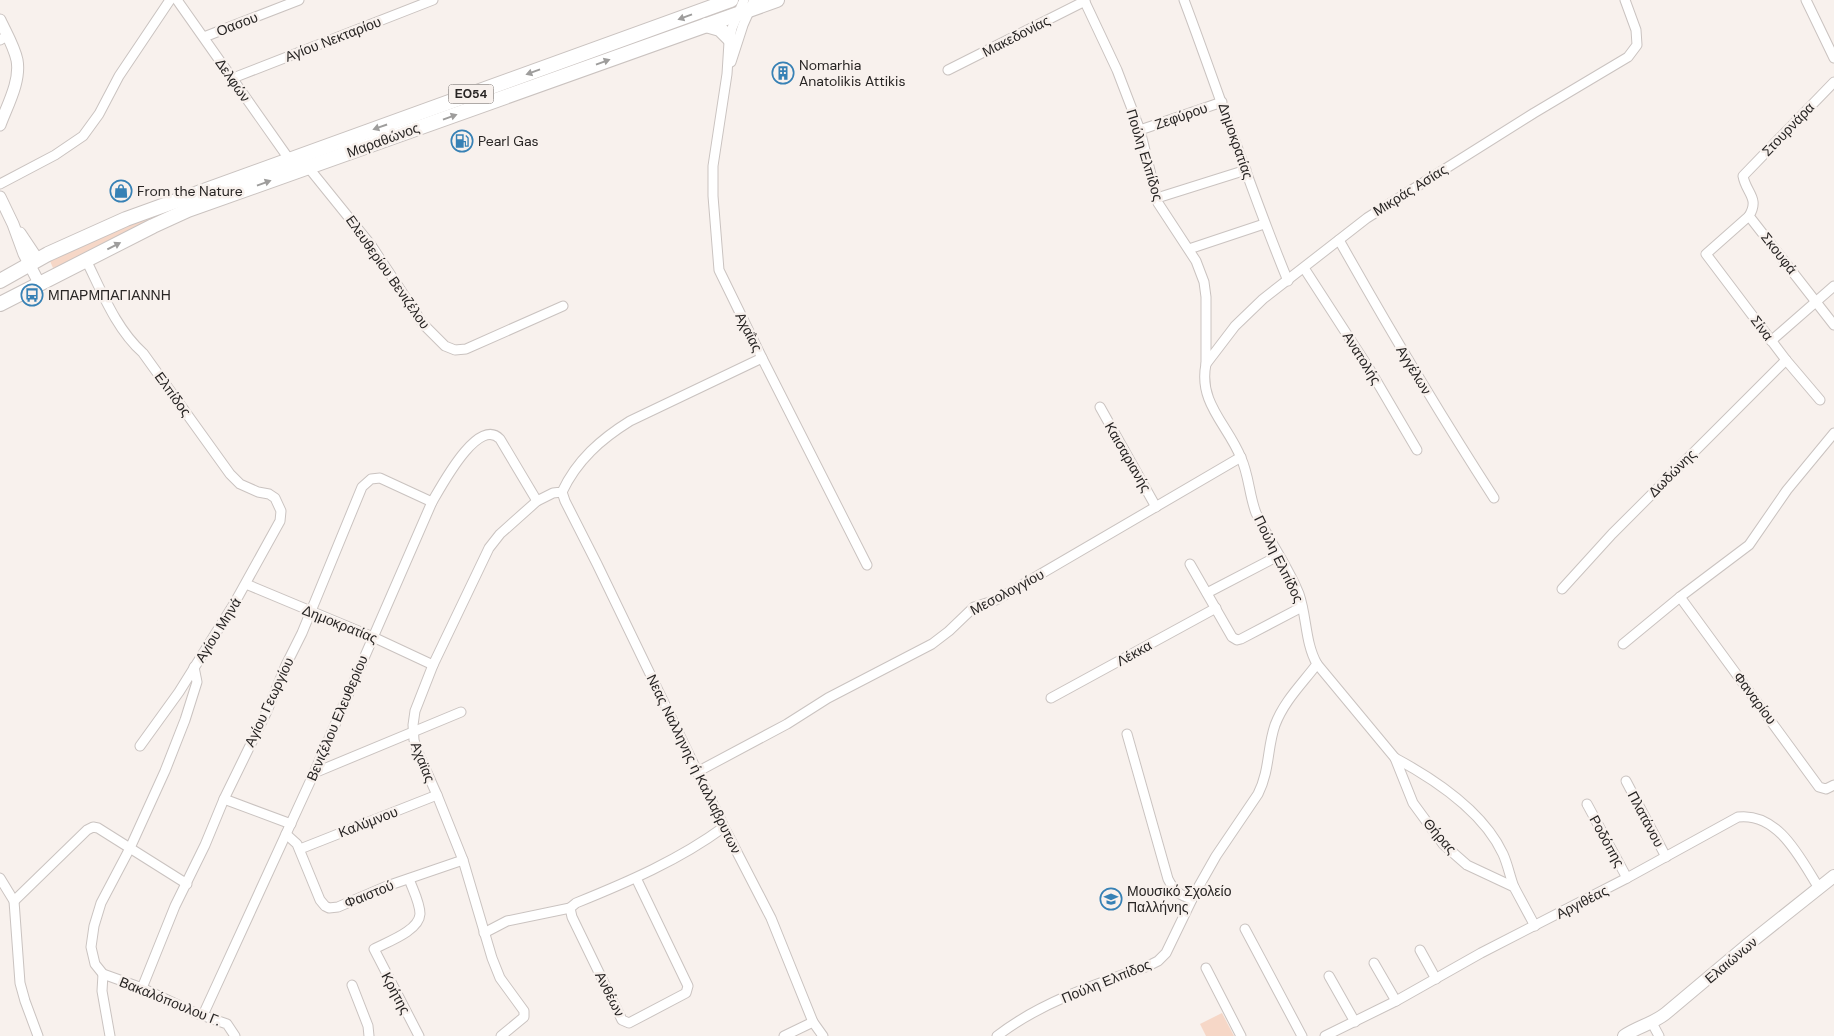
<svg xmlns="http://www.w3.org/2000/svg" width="1834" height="1036" viewBox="0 0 1834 1036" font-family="'DM Sans',sans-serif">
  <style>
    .green { fill: #f6d7c7 }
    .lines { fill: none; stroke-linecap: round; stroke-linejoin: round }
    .minor-casing { stroke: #cac3c0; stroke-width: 11 }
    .tertiary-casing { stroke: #cac3c0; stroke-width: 13 }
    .secondary-casing { stroke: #cac3c0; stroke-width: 14 }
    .primary-casing { stroke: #cac3c0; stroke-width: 16 }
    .minor { stroke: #fff; stroke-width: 9 }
    .tertiary { stroke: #fff; stroke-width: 11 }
    .secondary { stroke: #fff; stroke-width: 12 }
    .primary { stroke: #fff; stroke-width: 14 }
    .oneway { fill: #9e9d9c }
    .labels { text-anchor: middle; stroke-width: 5; stroke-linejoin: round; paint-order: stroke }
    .shield { fill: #f8f1ed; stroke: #666260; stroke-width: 1 }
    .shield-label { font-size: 12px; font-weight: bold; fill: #282524 }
    .street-label { font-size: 14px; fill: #282524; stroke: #f8f1ed }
    .poi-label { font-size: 14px; fill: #282524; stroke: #f8f1ed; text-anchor: start }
  </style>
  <rect width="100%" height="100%" fill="#f8f1ed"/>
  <g class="green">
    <path d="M188,205L138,226L64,264L53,268L50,261C94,238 140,219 188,205Z"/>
    <polygon points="1222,1013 1234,1036 1206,1036 1200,1024"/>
  </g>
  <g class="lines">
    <g class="minor-casing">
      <g id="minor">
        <polyline points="177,0 289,159"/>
        <path d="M1184,0C1219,93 1250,189 1288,281"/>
        <polyline points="1806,0 1834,58"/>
        <polyline points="204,37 299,0"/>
        <polyline points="0,40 7,36"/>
        <polyline points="731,62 743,25 754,0"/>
        <polyline points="948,70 1085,1"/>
        <polyline points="233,78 433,0"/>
        <path d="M1834,82L1743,176C1746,193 1760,198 1749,216L1834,325"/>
        <polyline points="1140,130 1222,102"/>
        <polyline points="308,167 371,245 423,324 445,346 455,350 466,349 563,306"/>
        <polyline points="0,184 55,155 83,136 99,114 119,76 170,0"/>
        <polyline points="1157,198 1246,170"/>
        <polyline points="1749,216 1706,254 1786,360 1820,400"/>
        <path d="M1339,240C1388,327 1439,413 1494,498"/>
        <polyline points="1189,249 1264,224"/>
        <path d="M86,260C102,292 116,329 143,353L230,474L240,484L258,492L269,494L275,498L281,511L280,521L234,604L179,692L140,746"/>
        <polyline points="1304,268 1370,370 1417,450"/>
        <polyline points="1771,341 1834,286"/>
        <polyline points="762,358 867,565"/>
        <polyline points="1206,364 1235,326 1263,299 1367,218 1534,113 1628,57 1637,45 1636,30 1625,0"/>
        <polyline points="1100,407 1156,507"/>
        <polyline points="562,492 565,501 597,564 724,827 771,918 813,1022 823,1036"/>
        <polyline points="1190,564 1232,637 1237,640 1241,639 1302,607"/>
        <polyline points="246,584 373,637 433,665"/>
        <polyline points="1562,589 1612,534 1786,360"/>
        <polyline points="1207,593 1278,556"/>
        <polyline points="1680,597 1819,787 1826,789 1834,785"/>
        <polyline points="1623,644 1680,597 1749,545 1787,490 1834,433"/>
        <polyline points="1317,664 1395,758 1413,803 1443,844 1467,865 1514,887 1535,926"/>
        <polyline points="194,667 197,682 185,720 165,771 130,848 101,903 94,926 91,947 95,964 103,974 142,988 193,1012 227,1024 235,1036"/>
        <polyline points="1051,698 1216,608"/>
        <path d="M1127,734L1168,879C1174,891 1179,895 1192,899"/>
        <path d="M1395,758C1436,780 1483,811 1503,854C1508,865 1510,877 1514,887"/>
        <polyline points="697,772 787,724 828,698 932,644 949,631 974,607 996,600 1010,592 1241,457"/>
        <polyline points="314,773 461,712"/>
        <polyline points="1626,781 1666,857"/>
        <polyline points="224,799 291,824"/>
        <polyline points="1587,804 1627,878"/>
        <polyline points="286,834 297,844 320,900 325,906 329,908 338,907 387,886 463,860"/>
        <polyline points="300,849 437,795"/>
        <polyline points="0,878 14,901 20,983 25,1001 38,1036"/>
        <path d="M636,878L688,986L686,993L629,1023L622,1020L572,917L570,908L576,903C628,882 679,860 724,827"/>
        <path d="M409,879C413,890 420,903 420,914C419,931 387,942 374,949L419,1036"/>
        <polyline points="14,901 87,830 93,827 98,828 187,884"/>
        <polyline points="1245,929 1302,1036"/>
        <polyline points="484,933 507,921 570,908"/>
        <polyline points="1420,950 1436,979"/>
        <polyline points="1374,963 1396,1001"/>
        <polyline points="1206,968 1241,1036"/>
        <polyline points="103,974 102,991 110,1036"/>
        <polyline points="1329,976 1355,1022"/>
        <polyline points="352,985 368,1026 369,1036"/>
        <polyline points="142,988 175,906 205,845 224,799 267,711 286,665 302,633 362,487 371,479 380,478 432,502"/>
        <path d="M203,1015L314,773L432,502C441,487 478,416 500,439L537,501"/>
        <polyline points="1652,1023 1659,1036"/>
        <path d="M501,1036L524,1017V1011L500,978L492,958L463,860L437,795L417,750L414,740L413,725L415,711L433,665L489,548L500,534L537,501L553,493L562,492C577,460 601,439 630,421L762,358L719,270L713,196V166L727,74L729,42L732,28L744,0"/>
        <polyline points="784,1036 813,1022"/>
        <path d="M997,1036C1041,1002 1096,984 1148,966L1158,961L1166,953L1195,893L1216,856L1258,794C1270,770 1267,748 1275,725C1284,701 1302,684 1317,664C1305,643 1307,617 1299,594C1288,566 1269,541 1256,513C1249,495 1249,475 1241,458C1228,425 1198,403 1206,364V297L1204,282L1196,261L1158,203L1140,130L1117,70L1084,0"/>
        <path d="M1325,1036L1396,1001L1481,953L1627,878L1738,817C1779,812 1801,860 1819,888"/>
      </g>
    </g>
    <g class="tertiary-casing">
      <g id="tertiary">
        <path d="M0,20C6,33 14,46 17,60C21,81 7,106 0,125"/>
        <polyline points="0,197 13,224 24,254 39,283"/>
        <polyline points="20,233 38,260"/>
      </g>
    </g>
    <g class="secondary-casing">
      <path id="secondary" d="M1624,1036C1637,1027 1652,1024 1665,1014L1746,946L1834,876"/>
    </g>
    <g class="primary-casing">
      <g id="primary">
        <polyline points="706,25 720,29 730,39"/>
        <polyline points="0,281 48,254 126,219 731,0"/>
        <polyline points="0,304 153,226 188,210 777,0"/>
      </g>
    </g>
    <use href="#minor" class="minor"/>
    <use href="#tertiary" class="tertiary"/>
    <use href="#secondary" class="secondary"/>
    <use href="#primary" class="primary"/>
  </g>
  <defs><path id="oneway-solid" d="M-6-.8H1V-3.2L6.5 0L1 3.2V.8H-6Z" transform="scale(1.25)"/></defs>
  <g class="oneway">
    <use href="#oneway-solid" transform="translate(685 17) rotate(160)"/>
    <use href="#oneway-solid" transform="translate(603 62) rotate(-20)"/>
    <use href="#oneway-solid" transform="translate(533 72) rotate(160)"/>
    <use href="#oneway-solid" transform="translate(450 117) rotate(-20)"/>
    <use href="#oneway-solid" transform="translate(380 127) rotate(161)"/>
    <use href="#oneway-solid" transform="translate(264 183) rotate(-20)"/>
    <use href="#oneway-solid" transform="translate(114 246) rotate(-27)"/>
  </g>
  <defs>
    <g id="building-ring" transform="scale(1.125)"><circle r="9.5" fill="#f8f1ed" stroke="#3781b5" stroke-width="1.5"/><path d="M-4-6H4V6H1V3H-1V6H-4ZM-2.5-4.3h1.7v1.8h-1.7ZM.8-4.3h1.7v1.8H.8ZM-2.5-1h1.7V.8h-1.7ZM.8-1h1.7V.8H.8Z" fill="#3781b5"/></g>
    <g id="fuel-ring" transform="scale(1.125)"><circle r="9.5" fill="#f8f1ed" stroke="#3781b5" stroke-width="1.5"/><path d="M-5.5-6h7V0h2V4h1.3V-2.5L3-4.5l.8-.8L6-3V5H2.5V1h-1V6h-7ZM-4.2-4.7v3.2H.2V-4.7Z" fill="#3781b5"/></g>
    <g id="shop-ring" transform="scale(1.125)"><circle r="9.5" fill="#f8f1ed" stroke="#3781b5" stroke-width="1.5"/><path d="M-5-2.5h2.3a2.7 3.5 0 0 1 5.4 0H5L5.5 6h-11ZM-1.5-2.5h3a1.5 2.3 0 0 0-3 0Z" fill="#3781b5"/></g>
    <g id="bus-ring" transform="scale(1.125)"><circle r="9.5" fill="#f8f1ed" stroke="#3781b5" stroke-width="1.5"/><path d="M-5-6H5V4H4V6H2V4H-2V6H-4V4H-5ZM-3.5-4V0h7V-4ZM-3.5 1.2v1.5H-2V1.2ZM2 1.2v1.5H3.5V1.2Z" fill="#3781b5"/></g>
    <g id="school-ring" transform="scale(1.125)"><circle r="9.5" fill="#f8f1ed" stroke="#3781b5" stroke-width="1.5"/><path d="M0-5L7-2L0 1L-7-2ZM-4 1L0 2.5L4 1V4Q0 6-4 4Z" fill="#3781b5"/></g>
  </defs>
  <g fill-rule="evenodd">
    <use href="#building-ring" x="783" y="73"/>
    <use href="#fuel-ring" x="462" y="141"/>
    <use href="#shop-ring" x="121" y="191"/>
    <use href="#bus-ring" x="32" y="295"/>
    <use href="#school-ring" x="1111" y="899"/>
  </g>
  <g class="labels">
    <rect class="shield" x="448.5" y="84.5" width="45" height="19" rx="4"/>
    <g class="shield-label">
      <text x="471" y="98">ΕΟ54</text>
    </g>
    <g class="street-label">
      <text transform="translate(237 24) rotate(-21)" y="5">Οασου</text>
      <text transform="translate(1016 36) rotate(-27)" y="5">Μακεδονίας</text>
      <text transform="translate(333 39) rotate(-21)" y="5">Αγίου Νεκταρίου</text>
      <text transform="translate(233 80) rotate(55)" y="5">Δελφών</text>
      <text transform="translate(1181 116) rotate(-19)" y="5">Ζεφύρου</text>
      <text transform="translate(1788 129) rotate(-46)" y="5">Στουρνάρα</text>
      <text transform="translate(383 140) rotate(-20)" y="5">Μαραθώνος</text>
      <text transform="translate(1236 141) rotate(71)" y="5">Δημοκρατίας</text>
      <text transform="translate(1145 155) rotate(73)" y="5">Πούλη Ελπίδος</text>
      <text transform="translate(1410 190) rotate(-32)" y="5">Μικράς Ασίας</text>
      <text transform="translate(1779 253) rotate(52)" y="5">Σκουφά</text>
      <text transform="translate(388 272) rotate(55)" y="5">Ελευθερίου Βενιζέλου</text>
      <text transform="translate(1762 328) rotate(53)" y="5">Σίνα</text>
      <text transform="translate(749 332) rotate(63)" y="5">Αχαΐας</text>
      <text transform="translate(1362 358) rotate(58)" y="5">Ανατολής</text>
      <text transform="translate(1414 370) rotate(59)" y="5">Αγγέλων</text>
      <text transform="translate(173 394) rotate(54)" y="5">Ελπίδος</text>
      <text transform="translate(1128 457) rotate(60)" y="5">Καισαριανής</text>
      <text transform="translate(1672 473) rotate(-45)" y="5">Δωδώνης</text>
      <text transform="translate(1279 559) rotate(64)" y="5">Πούλη Ελπίδος</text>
      <text transform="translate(1007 592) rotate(-28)" y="5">Μεσολογγίου</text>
      <text transform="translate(340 624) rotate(22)" y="5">Δημοκρατίας</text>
      <text transform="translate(218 630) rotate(-58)" y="5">Αγίου Μηνά</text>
      <text transform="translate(1134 653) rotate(-29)" y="5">Λέκκα</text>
      <text transform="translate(1755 698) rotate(53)" y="5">Φαναρίου</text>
      <text transform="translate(269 702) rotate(-65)" y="5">Αγίου Γεωργίου</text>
      <text transform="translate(337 718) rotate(-67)" y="5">Βενιζέλου Ελευθερίου</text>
      <text transform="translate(423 762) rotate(68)" y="5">Αχαϊας</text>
      <text transform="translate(694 764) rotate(64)" y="5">Νεας Nαλληνης ή Καλλαβρυτων</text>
      <text transform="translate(1646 819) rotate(62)" y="5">Πλατάνου</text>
      <text transform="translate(368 822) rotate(-21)" y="5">Καλύμνου</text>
      <text transform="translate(1440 836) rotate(49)" y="5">Θήρας</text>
      <text transform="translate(1607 841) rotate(61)" y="5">Ροδόπης</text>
      <text transform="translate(369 894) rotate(-22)" y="5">Φαιστού</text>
      <text transform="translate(1582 902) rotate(-27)" y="5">Αργιθέας</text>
      <text transform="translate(1731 960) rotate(-40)" y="5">Ελαιώνων</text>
      <text transform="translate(1106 981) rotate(-22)" y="5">Πούλη Ελπίδος</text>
      <text transform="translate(396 993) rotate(62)" y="5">Κρήτης</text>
      <text transform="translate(610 994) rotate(63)" y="5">Ανθέων</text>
      <text transform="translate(170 1001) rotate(22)" y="5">Βακαλόπουλου Γ.</text>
    </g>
    <g class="poi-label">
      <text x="799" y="70">Nomarhia<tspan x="799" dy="16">Anatolikis Attikis</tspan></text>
      <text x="478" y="146">Pearl Gas</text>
      <text x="137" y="196">From the Nature</text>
      <text x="48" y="300">ΜΠΑΡΜΠΑΓΙΑΝΝΗ</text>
      <text x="1127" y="896">Μουσικό Σχολείο<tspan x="1127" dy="16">Παλλήνης</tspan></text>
    </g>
  </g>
</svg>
